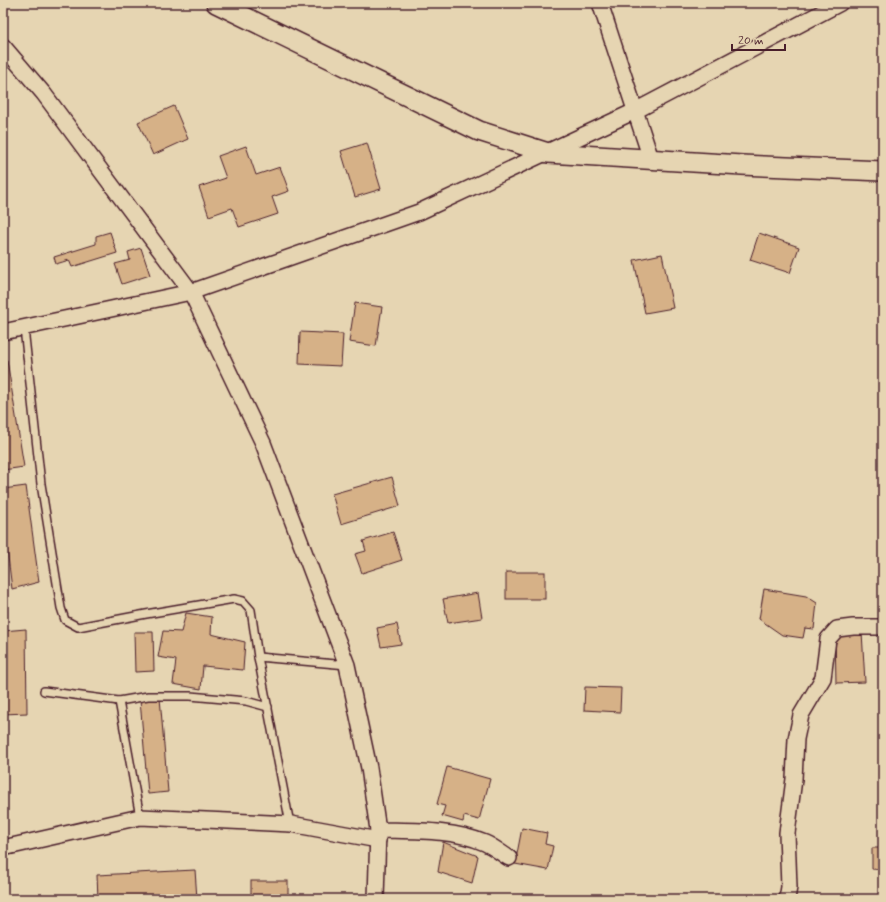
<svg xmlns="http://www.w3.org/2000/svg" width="886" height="902" viewBox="0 0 886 902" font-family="Mynerve,sans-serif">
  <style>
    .building { fill: #d6b187; stroke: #4a1f2b }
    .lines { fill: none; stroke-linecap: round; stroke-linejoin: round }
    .service-casing { stroke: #4a1f2b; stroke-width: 10 }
    .minor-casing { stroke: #4a1f2b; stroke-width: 18 }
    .tertiary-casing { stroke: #4a1f2b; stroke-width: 22 }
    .service { stroke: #e6d5b2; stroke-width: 7 }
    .minor { stroke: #e6d5b2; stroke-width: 15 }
    .tertiary { stroke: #e6d5b2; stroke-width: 19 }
  </style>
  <rect width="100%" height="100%" fill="#e6d5b2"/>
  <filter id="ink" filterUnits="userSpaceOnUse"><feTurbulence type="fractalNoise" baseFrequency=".025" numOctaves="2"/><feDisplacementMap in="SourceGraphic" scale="8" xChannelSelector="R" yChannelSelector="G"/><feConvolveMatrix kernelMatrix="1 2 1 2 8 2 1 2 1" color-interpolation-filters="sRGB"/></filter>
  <g filter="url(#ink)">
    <g class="building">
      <polygon points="174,106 188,139 153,155 138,122"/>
      <polygon points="367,143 381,189 355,197 341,151"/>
      <polygon points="246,146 256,175 280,167 289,191 272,197 278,214 239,227 232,208 209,216 199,187 226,178 218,156"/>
      <polygon points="110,232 117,253 72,267 69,260 56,264 54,257 96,244 96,236"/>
      <polygon points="759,233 799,247 790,273 750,260"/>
      <polygon points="141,248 150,275 122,284 115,264 130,260 128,252"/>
      <polygon points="662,254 673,308 645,313 634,260"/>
      <polygon points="882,291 883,291 883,308 879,307"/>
      <polygon points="355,303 382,307 376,346 349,342"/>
      <polygon points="300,332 343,334 341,366 299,364"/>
      <polygon points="3,360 7,360 24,467 3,470"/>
      <polygon points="392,477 400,506 341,524 332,494"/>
      <polygon points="26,486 39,582 12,589 3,517 3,489"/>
      <polygon points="393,532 402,560 362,573 355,554 366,551 363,541"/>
      <rect x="506" y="572" width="39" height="27"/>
      <polygon points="764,589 806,596 817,603 814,629 805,628 803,638 782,635 759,619"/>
      <polygon points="478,593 482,618 448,623 443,599"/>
      <polygon points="186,613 212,617 211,634 245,642 243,670 203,666 201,689 173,684 176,660 158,657 163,631 181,632"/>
      <polygon points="397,624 401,644 381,647 377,628"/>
      <polygon points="26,629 27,713 3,714 3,631"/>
      <polygon points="134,632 153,632 154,671 135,672"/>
      <polygon points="862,632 865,682 836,683 835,635"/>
      <polygon points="585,687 621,688 620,712 584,710"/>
      <polygon points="160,698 168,792 148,794 140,700"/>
      <polygon points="447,767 490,779 479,820 464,816 463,822 442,816 445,806 437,804"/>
      <polygon points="522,828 547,833 545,844 553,846 548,870 515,864"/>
      <polygon points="443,842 478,856 472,883 438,872"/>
      <polygon points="872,848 883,848 883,870 872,869"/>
      <polygon points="195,870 197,899 98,899 97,875"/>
      <rect x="251" y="881" width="37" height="18"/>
    </g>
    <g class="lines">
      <g class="service-casing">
        <g id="service">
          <polyline points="24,328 41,484 61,608 65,620 78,627 146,614 234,599 243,601 251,610 258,657 290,824"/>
          <polyline points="258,657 347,665"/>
          <polyline points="44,691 119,701"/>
          <polyline points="140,817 119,701 148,696 190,696 246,701 268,707"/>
        </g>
      </g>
      <g class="minor-casing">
        <g id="minor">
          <polyline points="600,3 651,159"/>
          <polyline points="3,46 44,94 191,292 263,443 347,665 369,768 378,830 376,899"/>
          <polyline points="3,332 191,292 419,212 635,111 840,3"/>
          <path d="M378,830C413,831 452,829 485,843C494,847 501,853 509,858"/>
          <polyline points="3,848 140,817 291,824 378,840"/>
          <polyline points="787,899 789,887 787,833 794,779 796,739 801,715 823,678 828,639 837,629 853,627 883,627"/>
        </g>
      </g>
      <g class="tertiary-casing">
        <polyline id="tertiary" points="216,3 479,131 548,153 742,165 883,171"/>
      </g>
      <use href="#service" class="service"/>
      <use href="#minor" class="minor"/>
      <use href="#tertiary" class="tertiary"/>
    </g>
  </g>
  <rect width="886" height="902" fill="none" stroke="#e6d5b2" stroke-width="16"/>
  <rect x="8" y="8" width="870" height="886" fill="none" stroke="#4a1f2b" stroke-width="1.5" filter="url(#ink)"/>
  <path d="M732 44v6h53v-6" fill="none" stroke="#4a1f2b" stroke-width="2"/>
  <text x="738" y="44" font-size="12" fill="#4a1f2b" stroke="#e6d5b2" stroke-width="3" paint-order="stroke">20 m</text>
</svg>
